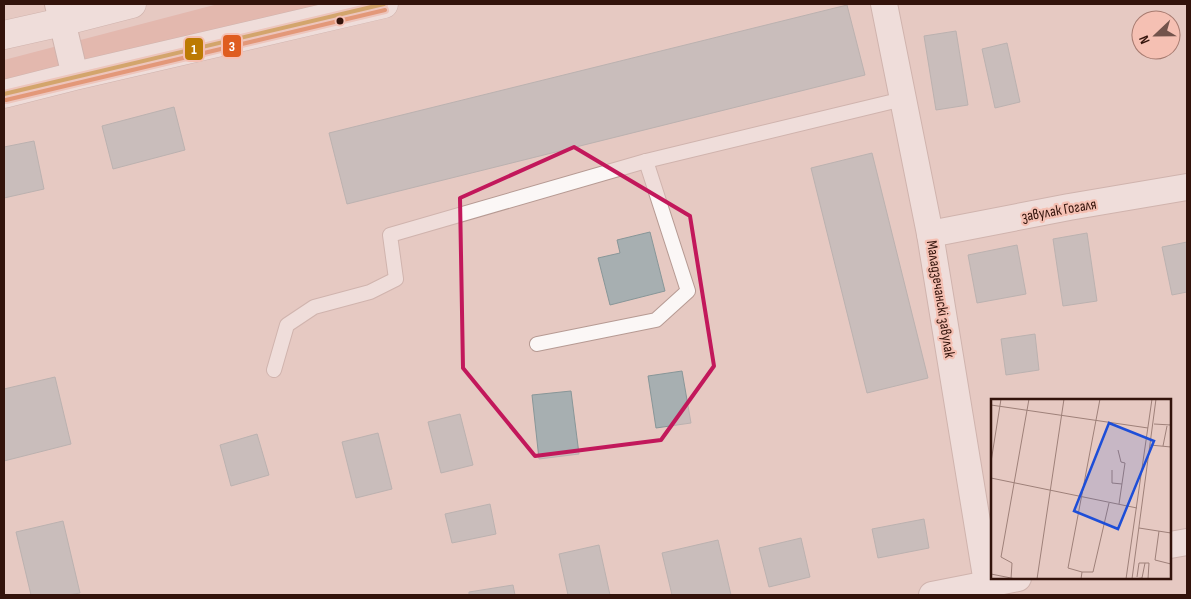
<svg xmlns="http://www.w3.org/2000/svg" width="1191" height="599" viewBox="0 0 1191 599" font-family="'Sofia Sans Condensed',sans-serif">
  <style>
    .green { fill: #dfa495 }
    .building { fill: #a7afb1; stroke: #889698 }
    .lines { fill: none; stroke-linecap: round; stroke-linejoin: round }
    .service-casing { stroke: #b69a93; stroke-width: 16 }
    .minor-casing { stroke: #b69a93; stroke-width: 28 }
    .primary-casing { stroke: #b69a93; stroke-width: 29 }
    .service { stroke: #fbf7f6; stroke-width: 14 }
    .minor { stroke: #fbf7f6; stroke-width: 26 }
    .primary { stroke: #fbf7f6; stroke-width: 28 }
    .bus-1-casing { stroke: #f5c0b3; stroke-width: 8 }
    .bus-2-casing { stroke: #f5c0b3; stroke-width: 8 }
    .bus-1 { stroke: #bc7a03; stroke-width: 4 }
    .bus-2 { stroke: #df5d20; stroke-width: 4 }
    .marked { fill: none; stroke: #c2185b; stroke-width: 4; stroke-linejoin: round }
    .bus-dot { fill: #33130b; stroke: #f5c0b3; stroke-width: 2 }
    .labels { text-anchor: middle; stroke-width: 4.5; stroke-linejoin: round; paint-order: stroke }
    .street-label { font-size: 15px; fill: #33130b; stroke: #f5c0b3 }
    .inset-road { fill: none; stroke: #9e8079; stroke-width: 1 }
    .view { fill: #1d4ed8; fill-opacity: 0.15; stroke: #1d4ed8; stroke-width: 2.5 }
    .inset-edge { fill: none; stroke: #33130b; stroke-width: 2.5 }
    .line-badge { stroke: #f5c0b3; stroke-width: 2 }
    .badge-label { font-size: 14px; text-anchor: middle; font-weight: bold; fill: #fff }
  </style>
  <rect width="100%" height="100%" fill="#e6c9c2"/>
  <polygon class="green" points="218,4 325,4 4,85 4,60"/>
  <g class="building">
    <polygon points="847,5 865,75 347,204 329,133"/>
    <polygon points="956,31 968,105 936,110 924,36"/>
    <polygon points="1007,43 1020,102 995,108 982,49"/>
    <polygon points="174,107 185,150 113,169 102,126"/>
    <polygon points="34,141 44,189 4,198 4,147"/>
    <polygon points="872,153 928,378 867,393 811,168"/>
    <polygon points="650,232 665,291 610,305 598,258 620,253 617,240"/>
    <polygon points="1087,233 1097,301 1063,306 1053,239"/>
    <polygon points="1187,242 1187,292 1172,295 1162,247"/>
    <polygon points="1017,245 1026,294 977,303 968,255"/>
    <polygon points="1035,334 1039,370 1006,375 1001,339"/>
    <polygon points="682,371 691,423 656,428 648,376"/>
    <polygon points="55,377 71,444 4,461 4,389"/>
    <polygon points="571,391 579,454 539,459 532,395"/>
    <polygon points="460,414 473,465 441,473 428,422"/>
    <polygon points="378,433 392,489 356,498 342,442"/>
    <polygon points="257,434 269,475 231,486 220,445"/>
    <polygon points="490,504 496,534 452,543 445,514"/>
    <polygon points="924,519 929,548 878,558 872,529"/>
    <polygon points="63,521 80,593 68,595 31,595 16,532"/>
    <polygon points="801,538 810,577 769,587 759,548"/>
    <polygon points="718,540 731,595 672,595 662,553"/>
    <polygon points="599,545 610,595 568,595 559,554"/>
    <polygon points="513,585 515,595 469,595 469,592"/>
  </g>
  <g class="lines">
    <g class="service-casing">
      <g id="service">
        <polyline points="537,344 656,320 688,291 646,161"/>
        <polyline points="274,370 287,325 314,307 370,292 396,279 390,235 646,161 903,99"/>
      </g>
    </g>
    <g class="minor-casing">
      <g id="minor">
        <polyline points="58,4 75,76"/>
        <polyline points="884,4 930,234 989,595"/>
        <polyline points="930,234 1069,207 1187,187"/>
        <polyline points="1170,545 1187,542"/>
        <polyline points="932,595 1018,578"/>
      </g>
    </g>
    <g class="primary-casing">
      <g id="primary">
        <polyline points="4,35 62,22 132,4"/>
        <polyline points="4,94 75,76 384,4"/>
      </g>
    </g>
    <use href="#service" class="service"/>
    <use href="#minor" class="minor"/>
    <use href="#primary" class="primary"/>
    <g class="bus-1-casing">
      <polyline id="bus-1" points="4,94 384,4"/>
    </g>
    <g class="bus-2-casing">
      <polyline id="bus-2" points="6,100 385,10"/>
    </g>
    <use href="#bus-1" class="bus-1"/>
    <use href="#bus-2" class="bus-2"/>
  </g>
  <path d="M0 0H1191V599H0ZM574,147L690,216L714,366L661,440L535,456L463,368L460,198Z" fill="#e6c9c2" fill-opacity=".55" fill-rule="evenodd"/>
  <path class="marked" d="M574,147L690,216L714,366L661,440L535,456L463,368L460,198Z"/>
  <circle class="bus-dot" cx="340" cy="21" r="4.5"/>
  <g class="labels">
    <g class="street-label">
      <text transform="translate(1059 210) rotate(-10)" y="5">завулак Гогаля</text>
      <text transform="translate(941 299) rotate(81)" y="5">Маладзечанскі завулак</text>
    </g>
  </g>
  <g transform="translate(991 399)">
    <rect width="180" height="180" fill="#e6c9c2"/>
    <path class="inset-road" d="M0,6L157,29M163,25L180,26M159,46L180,48M172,47L176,27M127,51L130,63L134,64L128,105M0,63L10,0M121,71V84L131,85M0,79L146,109M148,129L180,134M168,132L164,161L180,165M91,173H102L118,104M0,175L25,180M146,178L148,164H158L157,180M20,180L21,164L10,158L38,0M46,180L73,0M90,180L91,173L77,169L109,0M135,180L161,0M141,180L165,0M144,180L151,179L154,164"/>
    <path class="view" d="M118,24L163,42L127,130L83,112Z"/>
    <rect width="180" height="180" class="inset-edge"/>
  </g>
  <g class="line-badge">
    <rect x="222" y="34" width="20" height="24" rx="5" fill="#df5d20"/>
    <rect x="184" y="37" width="20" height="24" rx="5" fill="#bc7a03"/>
  </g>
  <g class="badge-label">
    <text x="232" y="51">3</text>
    <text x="194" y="54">1</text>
  </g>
  <rect width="1191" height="599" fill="none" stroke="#33130b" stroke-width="10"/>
  <g transform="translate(1156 35) rotate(248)"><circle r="24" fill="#f5c0b3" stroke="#a77b70"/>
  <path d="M0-4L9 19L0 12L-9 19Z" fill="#72534b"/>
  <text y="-8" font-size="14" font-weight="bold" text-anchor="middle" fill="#33130b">N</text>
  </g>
</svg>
